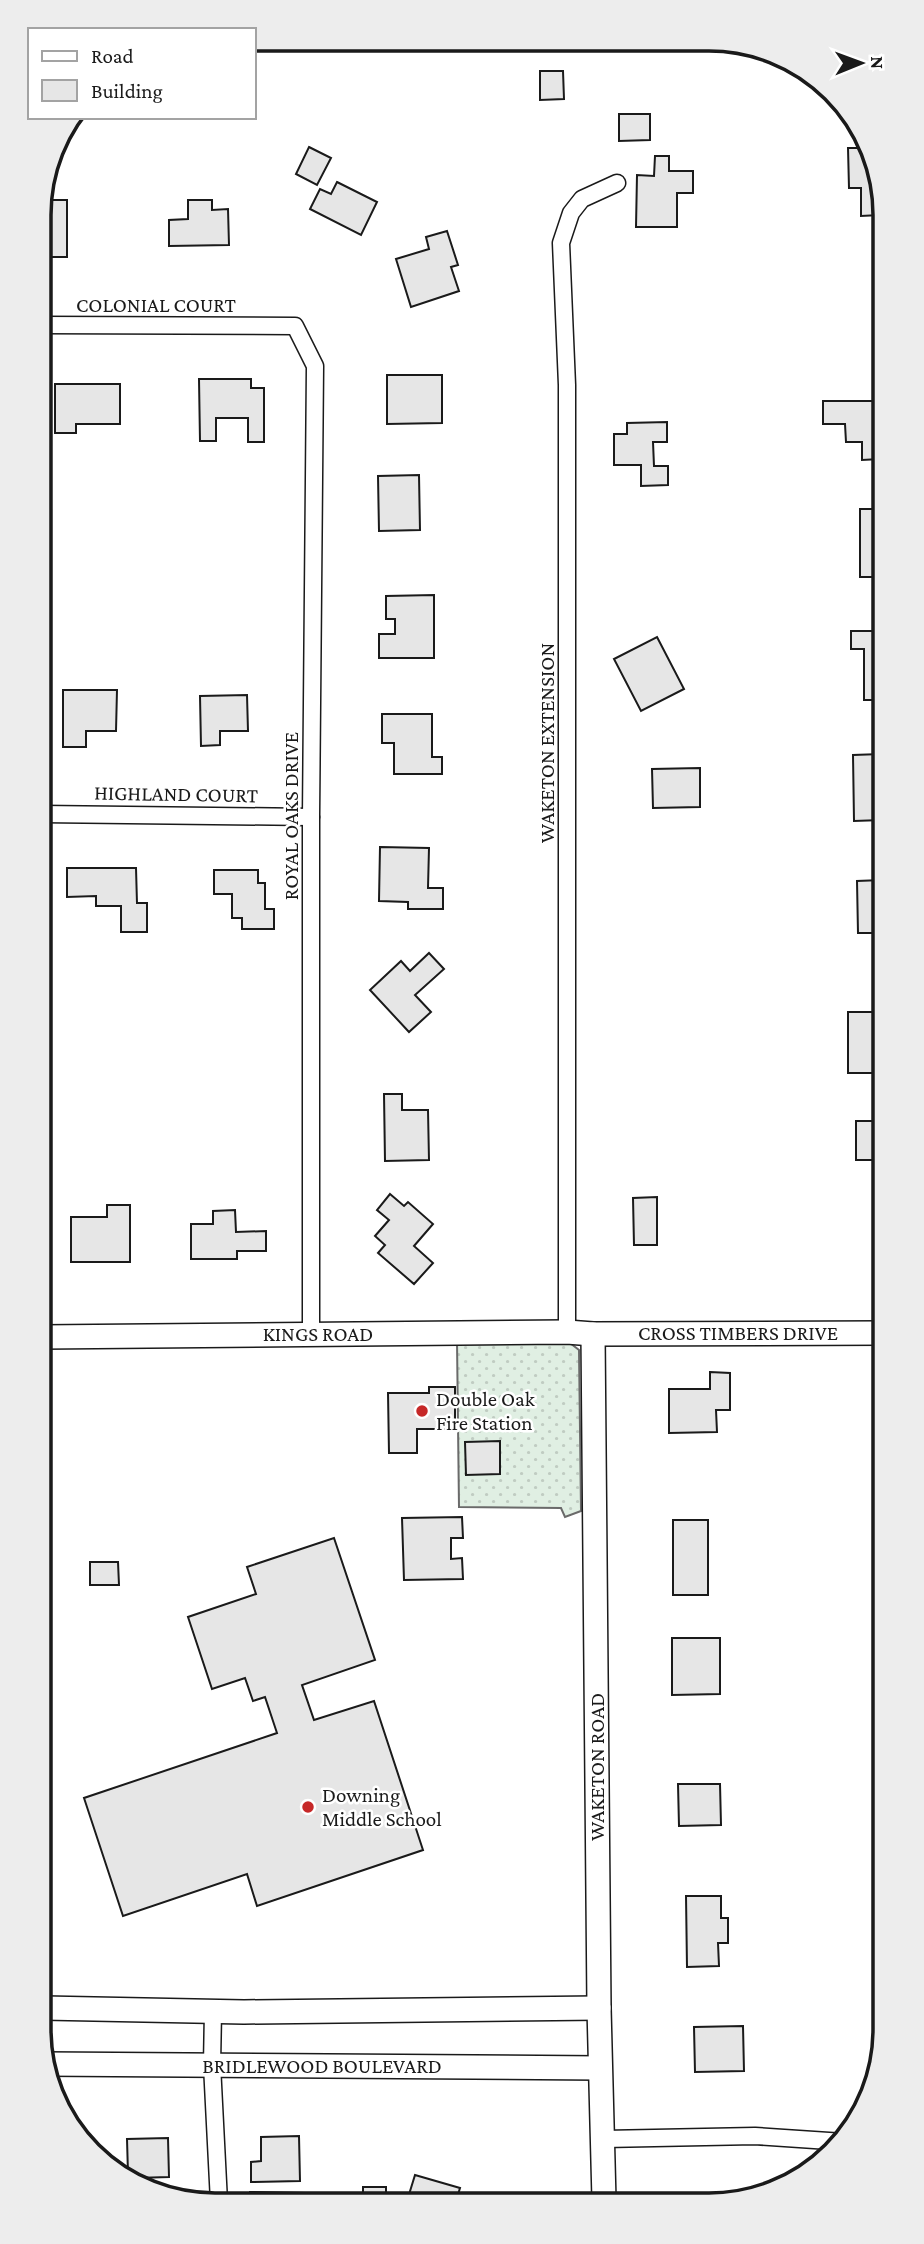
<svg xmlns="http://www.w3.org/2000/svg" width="924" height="2244" viewBox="0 0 924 2244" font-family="'Crimson Pro',serif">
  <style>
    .grass { fill: url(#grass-dots); stroke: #6a6a6a; stroke-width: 2 }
    .building { fill: #e6e6e6; stroke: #1a1a1a; stroke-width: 2 }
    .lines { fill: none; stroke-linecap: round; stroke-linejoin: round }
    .street-casing { stroke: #1a1a1a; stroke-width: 19 }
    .secondary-casing { stroke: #1a1a1a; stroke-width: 26 }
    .street { stroke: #fff; stroke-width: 16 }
    .secondary { stroke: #fff; stroke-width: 23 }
    .poi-dot { fill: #c62828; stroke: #fff; stroke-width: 2.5 }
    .labels { text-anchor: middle; stroke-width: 5; stroke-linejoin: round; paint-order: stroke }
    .street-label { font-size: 21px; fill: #1a1a1a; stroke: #fff }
    .poi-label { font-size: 21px; fill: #1a1a1a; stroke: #fff; text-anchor: start }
    .rim { fill: none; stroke: #1a1a1a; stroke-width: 3.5 }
  </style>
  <defs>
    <pattern id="grass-dots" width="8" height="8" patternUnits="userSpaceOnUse" patternTransform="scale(1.75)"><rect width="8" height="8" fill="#e0efe3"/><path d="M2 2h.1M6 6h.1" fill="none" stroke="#c0ccc2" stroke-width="1.8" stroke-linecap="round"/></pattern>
  </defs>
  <rect width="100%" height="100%" fill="#fff"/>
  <polygon class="grass" points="457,1341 570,1343 579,1350 581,1511 565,1517 561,1508 459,1507"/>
  <g class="building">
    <polygon points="540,71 563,71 564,99 540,100"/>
    <polygon points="619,114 650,114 650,140 619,141"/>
    <polygon points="309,147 331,158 317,185 296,174"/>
    <polygon points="848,148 867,148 880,170 880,215 861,216 861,188 849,188"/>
    <polygon points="655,156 669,156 669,171 693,171 693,193 677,193 677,227 636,227 637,175 654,176"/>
    <polygon points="337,182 377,202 361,235 310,209 320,189 331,194"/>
    <polygon points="49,200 67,200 67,257 39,257 39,223 49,223"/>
    <polygon points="188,200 212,200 212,210 228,209 229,245 169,246 169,220 188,219"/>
    <polygon points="447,231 458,265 451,267 459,291 411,307 396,259 429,249 426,237"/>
    <polygon points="387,375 442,375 442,423 387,424"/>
    <polygon points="199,379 251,379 251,388 264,388 264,442 248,442 248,418 216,418 216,441 200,441"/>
    <polygon points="55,384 120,384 120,424 76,424 76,433 55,433"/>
    <polygon points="823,401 880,401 880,459 862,460 862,442 846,442 845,424 823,424"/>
    <polygon points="667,422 667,442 653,442 654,466 668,466 668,485 641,486 641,465 614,465 614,434 627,434 627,423"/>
    <polygon points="419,475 420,530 379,531 378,476"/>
    <rect x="860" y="509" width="21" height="68"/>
    <polygon points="434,595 434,658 379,658 379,634 395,634 395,619 386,619 386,596"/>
    <polygon points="851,631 881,631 881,700 864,700 864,649 851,649"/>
    <polygon points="657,637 684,689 641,711 614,659"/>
    <polygon points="63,690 117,690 116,731 86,731 86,747 63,747"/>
    <polygon points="247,695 248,731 220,731 220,745 201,746 200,696"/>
    <polygon points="382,714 432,714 432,757 442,757 442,774 394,774 394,743 382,743"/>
    <polygon points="881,754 882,820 854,821 853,755"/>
    <polygon points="700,768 700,807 653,808 652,769"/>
    <polygon points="380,847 429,848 428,888 443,888 443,909 408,909 408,902 379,901"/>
    <polygon points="67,868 136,868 137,903 147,903 147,932 121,932 121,906 96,906 96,896 67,897"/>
    <polygon points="214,870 258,870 258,883 265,883 265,909 274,909 274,929 242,929 242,918 232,918 232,894 214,894"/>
    <polygon points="882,880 882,933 858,933 857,881"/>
    <polygon points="429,953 444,969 415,995 431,1012 409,1032 370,990 401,961 410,971"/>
    <polygon points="878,1001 882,1001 882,1073 848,1073 848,1012 878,1012"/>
    <polygon points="384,1094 402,1094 402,1110 428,1110 429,1160 385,1161"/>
    <polygon points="856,1121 882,1121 883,1160 856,1160"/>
    <polygon points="390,1194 404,1206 408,1202 433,1224 414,1246 433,1263 414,1284 378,1253 385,1245 375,1236 389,1220 377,1210"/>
    <polygon points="657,1197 657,1245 634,1245 633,1198"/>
    <polygon points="107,1205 130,1205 130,1262 71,1262 71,1217 107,1217"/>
    <polygon points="235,1210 236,1232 266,1231 266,1251 237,1251 237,1259 191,1259 191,1224 213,1224 213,1211"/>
    <polygon points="710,1372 730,1373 730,1410 716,1410 717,1432 669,1433 669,1389 710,1389"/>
    <polygon points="429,1387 455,1387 455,1429 417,1429 417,1453 389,1453 388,1393 429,1393"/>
    <polygon points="500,1441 500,1474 466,1475 465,1442"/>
    <polygon points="462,1517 463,1538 451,1538 451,1559 462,1558 463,1579 404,1580 402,1518"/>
    <rect x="673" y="1520" width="35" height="75"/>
    <polygon points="334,1538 375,1660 302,1685 314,1720 374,1701 423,1850 257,1906 247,1874 123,1916 84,1798 277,1733 265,1697 253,1701 245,1678 212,1689 188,1617 256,1594 247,1567"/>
    <polygon points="90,1562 118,1562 119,1585 90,1585"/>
    <polygon points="672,1638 720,1638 720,1694 672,1695"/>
    <polygon points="678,1784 720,1784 721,1825 679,1826"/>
    <polygon points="686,1896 721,1896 721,1918 728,1918 728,1943 718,1943 719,1966 687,1967"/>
    <polygon points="743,2026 744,2071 695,2072 694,2027"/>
    <polygon points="299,2136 300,2181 251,2182 251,2162 261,2161 261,2137"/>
    <polygon points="168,2138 169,2177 135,2178 128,2174 127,2139"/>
    <polygon points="415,2175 460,2188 456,2201 407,2201"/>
    <rect x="363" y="2187" width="23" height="14"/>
    <polygon points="250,2192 305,2193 305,2202 250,2202"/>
    <polygon points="737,2196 737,2200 661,2200 661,2198"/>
  </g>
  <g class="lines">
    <g class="street-casing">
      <g id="street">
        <polyline points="39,325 295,326 315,366 311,817 311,1334"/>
        <polyline points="41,814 311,817"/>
        <polyline points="567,1332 567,385 561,243 571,213 582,199 617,183"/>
        <polyline points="213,2011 212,2065 219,2202"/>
        <polyline points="604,2139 755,2136 844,2142"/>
      </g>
    </g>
    <g class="secondary-casing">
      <g id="secondary">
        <polyline points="593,1334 599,2008 604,2200"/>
        <polyline points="42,1337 567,1332 593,1334 883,1333"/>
        <polyline points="44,2008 244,2012 599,2008"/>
        <polyline points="44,2064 600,2068"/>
      </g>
    </g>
    <use href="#street" class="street"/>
    <use href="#secondary" class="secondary"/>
  </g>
  <g class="poi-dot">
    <circle cx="422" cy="1411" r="7"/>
    <circle cx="308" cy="1807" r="7"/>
  </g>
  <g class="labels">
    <g class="street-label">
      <text x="156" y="312">COLONIAL COURT</text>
      <text transform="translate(547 743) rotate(-90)" y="7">WAKETON EXTENSION</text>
      <text transform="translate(176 794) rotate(1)" y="7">HIGHLAND COURT</text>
      <text transform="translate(291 816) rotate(-90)" y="7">ROYAL OAKS DRIVE</text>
      <text x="738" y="1340">CROSS TIMBERS DRIVE</text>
      <text x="318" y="1341">KINGS ROAD</text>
      <text transform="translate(597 1767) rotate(-90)" y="7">WAKETON ROAD</text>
      <text x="322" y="2073">BRIDLEWOOD BOULEVARD</text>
    </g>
    <g class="poi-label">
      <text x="436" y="1406">Double Oak<tspan x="436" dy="24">Fire Station</tspan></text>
      <text x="322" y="1802">Downing<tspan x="322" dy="24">Middle School</tspan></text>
    </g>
  </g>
  <path d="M0 0H924V2244H0ZM215 51H709A164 164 0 0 1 873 215V2029A164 164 0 0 1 709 2193H215A164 164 0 0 1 51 2029V215A164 164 0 0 1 215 51Z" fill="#ededed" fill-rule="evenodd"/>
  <path class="rim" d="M215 51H709A164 164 0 0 1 873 215V2029A164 164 0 0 1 709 2193H215A164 164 0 0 1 51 2029V215A164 164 0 0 1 215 51Z"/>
  <rect x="28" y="28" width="228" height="91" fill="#ffffff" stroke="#a3a3a3" stroke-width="2"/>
  <rect x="42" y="51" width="35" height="10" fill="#ffffff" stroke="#a3a3a3" stroke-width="2"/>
  <text x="91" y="63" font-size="21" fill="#1a1a1a">Road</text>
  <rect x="42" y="80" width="35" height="21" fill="#e6e6e6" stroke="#a3a3a3" stroke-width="2"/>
  <text x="91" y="98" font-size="21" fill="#1a1a1a">Building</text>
  <g transform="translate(861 63) rotate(89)" stroke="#ffffff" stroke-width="5" paint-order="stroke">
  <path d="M0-5L12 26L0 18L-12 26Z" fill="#1a1a1a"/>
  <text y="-10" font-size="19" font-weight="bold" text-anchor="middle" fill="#1a1a1a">N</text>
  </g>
</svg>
